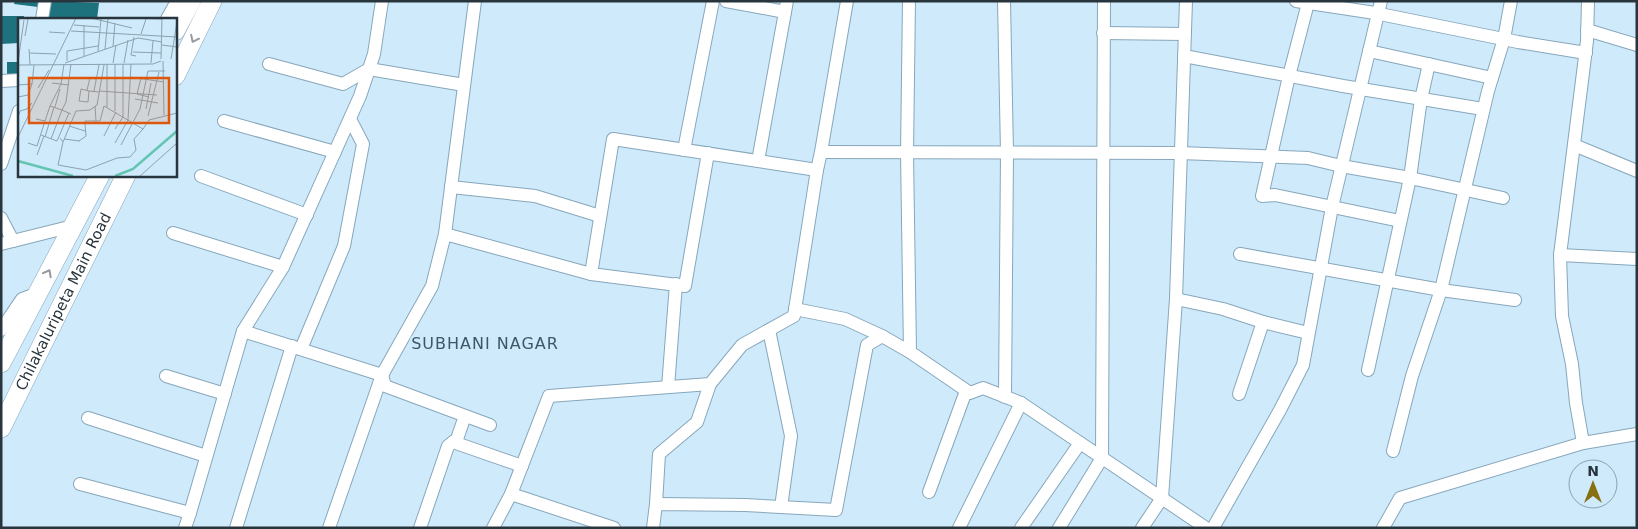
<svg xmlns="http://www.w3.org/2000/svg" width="1638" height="529" viewBox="0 0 1638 529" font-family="'DejaVu Sans',sans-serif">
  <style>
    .building { fill: #1e727d }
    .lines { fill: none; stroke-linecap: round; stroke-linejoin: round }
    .street-casing { stroke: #87a7bb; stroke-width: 14 }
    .secondary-casing { stroke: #87a7bb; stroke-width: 20 }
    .street { stroke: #fff; stroke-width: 12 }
    .secondary { stroke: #fff; stroke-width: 19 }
    .oneway { stroke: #949a9e }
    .labels { text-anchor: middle; stroke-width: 5; stroke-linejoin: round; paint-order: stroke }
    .street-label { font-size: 15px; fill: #28353d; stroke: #cfeafb }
    .neighbourhood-label { font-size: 16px; letter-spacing: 1px; fill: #3b586a; stroke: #cfeafb }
    .inset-river { fill: none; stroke: #63c5b2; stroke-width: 2.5 }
    .inset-road { fill: none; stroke: #8ca2af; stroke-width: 1 }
    .view { fill: #de570e; fill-opacity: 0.15; stroke: #de570e; stroke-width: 2.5 }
    .inset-edge { fill: none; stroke: #28353d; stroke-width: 2.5 }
  </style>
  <rect width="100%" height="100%" fill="#cfeafb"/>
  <g class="building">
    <polygon points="15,1 39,1 38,7 14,4"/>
    <polygon points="49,1 99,3 97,19 47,19"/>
    <polygon points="1,16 24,16 24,19 19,19 19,43 1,44"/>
    <polygon points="7,62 19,62 19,76 7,77"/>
  </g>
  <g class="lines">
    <g class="street-casing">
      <g id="street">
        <polyline points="726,1 785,12"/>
        <polyline points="909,1 907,153 910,352"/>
        <polyline points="1004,1 1007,153 1005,397"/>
        <polyline points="1296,1 1375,13 1518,42 1586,53"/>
        <polyline points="1308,3 1289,76 1262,196 1275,195 1400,221"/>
        <polyline points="42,19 45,1"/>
        <polyline points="167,19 177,1"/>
        <polyline points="1587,30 1637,45"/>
        <polyline points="1103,33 1185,34"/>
        <polyline points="1369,51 1492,78"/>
        <polyline points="1184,56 1343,86 1483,109"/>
        <polyline points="269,64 343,84 369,69 464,85"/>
        <polyline points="1,81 19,80"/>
        <polyline points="224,121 335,152"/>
        <polyline points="1574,145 1637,171"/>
        <polyline points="684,150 713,1"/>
        <polyline points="821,152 1180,153 1308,158 1341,166 1410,178 1503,198"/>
        <polyline points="708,153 685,286 591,274 613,139 817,170"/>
        <polyline points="758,161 787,1"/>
        <polyline points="1,164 19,111"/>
        <polyline points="201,176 307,215"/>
        <polyline points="451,187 535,196 600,216"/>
        <polyline points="1,218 13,241"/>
        <polyline points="173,233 283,267"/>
        <polyline points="445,234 591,274"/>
        <polyline points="1,244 73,226"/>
        <polyline points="1240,254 1441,290 1515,300"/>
        <polyline points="1560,255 1637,259"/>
        <polyline points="1176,299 1223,309 1263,322 1308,333"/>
        <polyline points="795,309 845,319 882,336"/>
        <polyline points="1,330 22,299 38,293"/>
        <polyline points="769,330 791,436 781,507"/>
        <polyline points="243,331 283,267 360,96 374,54 382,1"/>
        <polyline points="301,349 344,246 363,144 350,119"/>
        <polyline points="1368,370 1410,178 1421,99 1429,64"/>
        <polyline points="382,375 385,386 490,425"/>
        <polyline points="166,376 225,394"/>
        <polyline points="668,387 676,284"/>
        <polyline points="1239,394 1263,322"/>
        <polyline points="88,418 206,456"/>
        <polyline points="453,442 522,466"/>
        <polyline points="1583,443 1576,403 1572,364 1562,316 1560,255 1587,41 1588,1"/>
        <polyline points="1393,451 1412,376 1441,290 1488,91 1504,39 1511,1"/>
        <polyline points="80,484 190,513 185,528"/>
        <polyline points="929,492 966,391"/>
        <polyline points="511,494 614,528"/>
        <polyline points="656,504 659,454 697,422 710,384"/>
        <polyline points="190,513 243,331 382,375 432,286 445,234 475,1"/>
        <polyline points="236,528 292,346"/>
        <polyline points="329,528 382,375"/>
        <polyline points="420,528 448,446 457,439 465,416"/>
        <polyline points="493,528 511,494 549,396 710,384 742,345 794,316 817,170 821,152 847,1"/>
        <polyline points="653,528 656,504 745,505 836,510 867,345 882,336 910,352 970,393 983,388 1021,403 1206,528"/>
        <polyline points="959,528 1021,403"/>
        <polyline points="1021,528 1080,443"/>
        <polyline points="1059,528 1102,458 1104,1"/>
        <polyline points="1142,528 1162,498 1176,299 1186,1"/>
        <polyline points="1213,528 1280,410 1303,365 1332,207 1381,1"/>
        <polyline points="1383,528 1400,498 1583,443 1637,434"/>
      </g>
    </g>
    <g class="secondary-casing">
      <g id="secondary">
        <polyline points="175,31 191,1"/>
        <polyline points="175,76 212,1"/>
        <polyline points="1,363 100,175"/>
        <path id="s1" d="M1,428L126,175"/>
      </g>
    </g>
    <use href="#street" class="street"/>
    <use href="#secondary" class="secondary"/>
  </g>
  <defs><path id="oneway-chevron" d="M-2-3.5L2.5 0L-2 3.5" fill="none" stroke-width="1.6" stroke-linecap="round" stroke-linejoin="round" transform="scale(1.25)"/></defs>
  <g class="oneway">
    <use href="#oneway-chevron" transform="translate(194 39) rotate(116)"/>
    <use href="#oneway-chevron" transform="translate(48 273) rotate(-62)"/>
  </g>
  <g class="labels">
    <g class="street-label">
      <text dy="5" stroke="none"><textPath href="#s1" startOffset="141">Chilakaluripeta Main Road</textPath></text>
    </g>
    <g class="neighbourhood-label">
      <text x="485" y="349">SUBHANI NAGAR</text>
    </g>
  </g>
  <g transform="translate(18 18)">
    <rect width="159" height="159" fill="#cfeafb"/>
    <path class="inset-river" d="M0,143L55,158M97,158L115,151L159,113"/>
    <path class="inset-road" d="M73,0L114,10M113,0L144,1M56,7L81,9M53,13L159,19M31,14L47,15M123,16L128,1M7,18L10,1M116,19L113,37L118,38M144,27L159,29M95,28L97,5M11,31L12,47M87,31L90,0M80,33L83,1M115,34L143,35M12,35L38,36M66,38V7M143,41L144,0M153,41L159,4M49,43V33L80,28M145,43L146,97M0,44L6,2M47,45L120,20L144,24M95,45L98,27M106,45L110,22M133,45L135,23M97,46V93M0,47L135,46L143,43M112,59L146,64M123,60L119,76L131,79M34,65L51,67M0,67L14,66L16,47M20,70L31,52M69,72L72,60L78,61M71,73L70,84L61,83L63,71L71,73L81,74M76,73L81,47M81,73L139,77M0,79L10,77L14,66M117,81L140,85M32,88L43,66L46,46M77,88L78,103M37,89L42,71M89,89V47M128,91L133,65M130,98L141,54M0,99L2,93L9,91L14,85M27,103L32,88L44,92L48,84L53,46M51,108L67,113M97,111L105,99V46M125,111L131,102L159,95M23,117L39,123L51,95M86,118L98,94M0,119L58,0M27,119L36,89M42,120L45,124L58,93L72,92L79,87L86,47M33,121L44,92L53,96M46,121L62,123M61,123L68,118L67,106M45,124L40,147L68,152L99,140L112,139L118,132L116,121L125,111L86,88L82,103H67V106M10,125L19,128L27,103L18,101M97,125L110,102L113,46M103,127L122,91L130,53H147M19,137L26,118M122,158L159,125"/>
    <path class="view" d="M11,60H151V105H11Z"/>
    <rect width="159" height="159" class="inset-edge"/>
  </g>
  <rect width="1638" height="529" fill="none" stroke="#28353d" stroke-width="5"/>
  <g transform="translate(1593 484)"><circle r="24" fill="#cfeafb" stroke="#8ca2af"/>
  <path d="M0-4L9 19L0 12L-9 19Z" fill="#877011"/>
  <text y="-8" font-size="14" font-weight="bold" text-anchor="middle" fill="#28353d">N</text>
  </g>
</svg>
